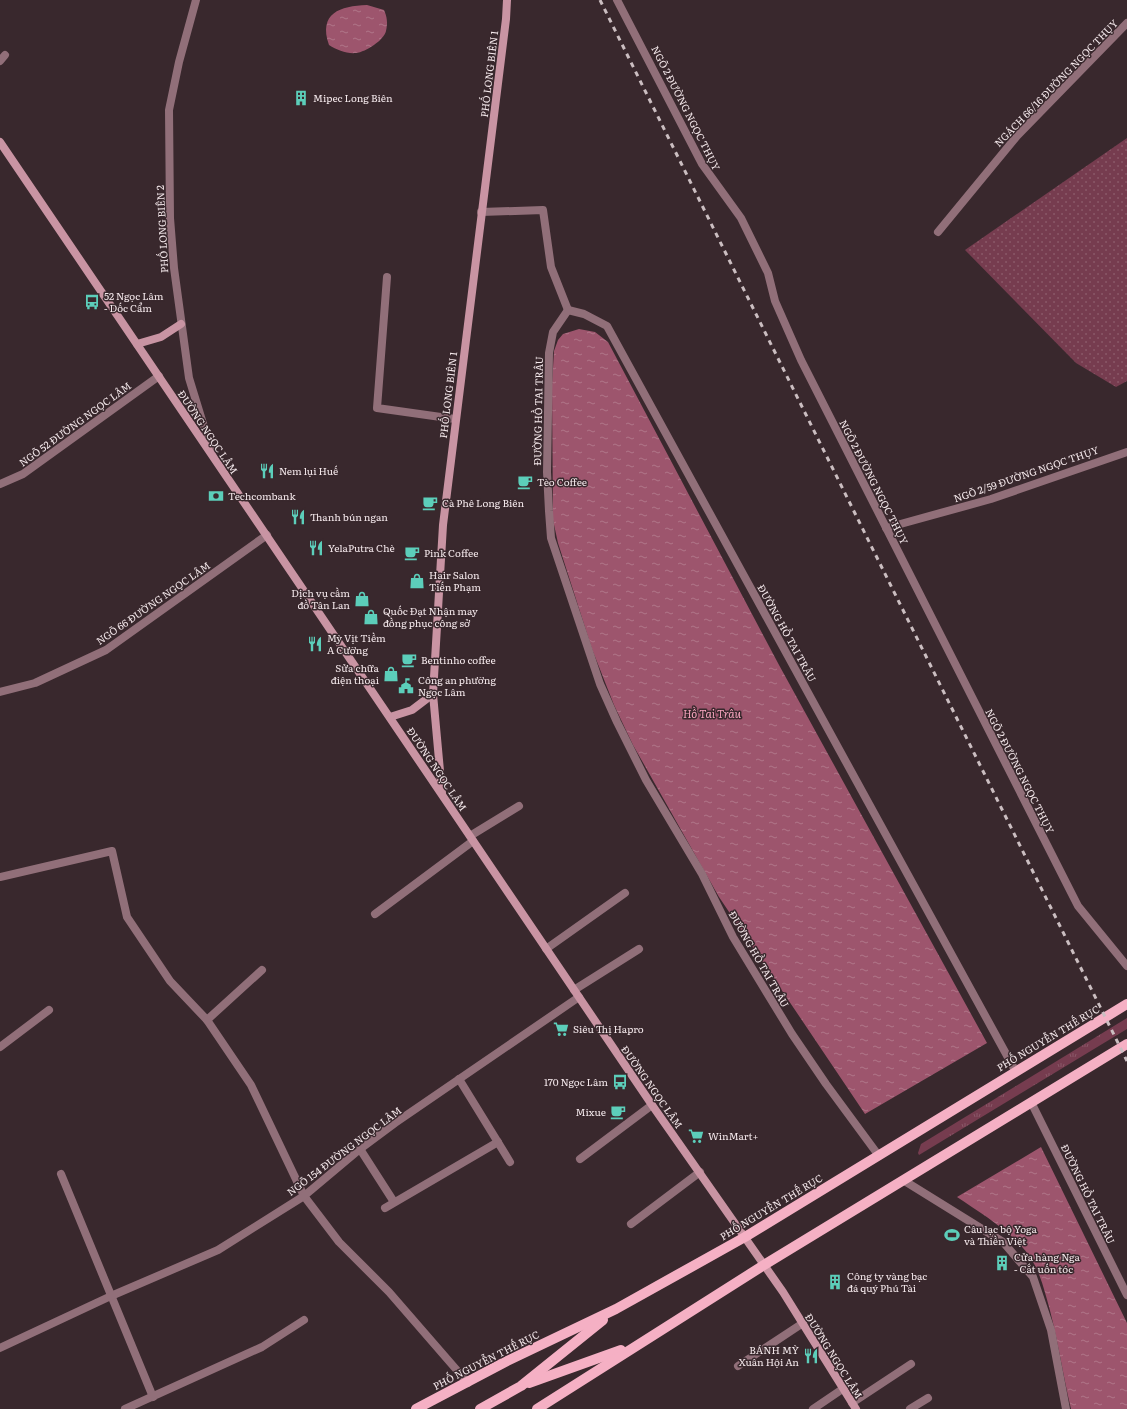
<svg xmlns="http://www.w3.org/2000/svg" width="1127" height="1409" viewBox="0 0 1127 1409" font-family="Literata,serif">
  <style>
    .grass { fill: url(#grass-tufts) }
    .garden { fill: url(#garden-dots) }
    .water { fill: url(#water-ripples) }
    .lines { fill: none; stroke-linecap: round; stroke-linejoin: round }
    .street { stroke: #916f79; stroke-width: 8 }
    .secondary { stroke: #c994a3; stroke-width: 8 }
    .primary { stroke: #f5b0c4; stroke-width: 10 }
    .rail { stroke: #cbbec1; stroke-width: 3; stroke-dasharray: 5 5; stroke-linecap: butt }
    .labels { text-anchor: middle; stroke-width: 3; stroke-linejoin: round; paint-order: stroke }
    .street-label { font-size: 10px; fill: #f5e9ec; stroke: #39282d }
    .poi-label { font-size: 10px; fill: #f5e9ec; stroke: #39282d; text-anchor: start }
    .water-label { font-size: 11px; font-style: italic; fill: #f8a4be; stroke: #39282d }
  </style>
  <defs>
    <pattern id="grass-tufts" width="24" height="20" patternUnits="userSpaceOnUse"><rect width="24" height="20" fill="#763c4f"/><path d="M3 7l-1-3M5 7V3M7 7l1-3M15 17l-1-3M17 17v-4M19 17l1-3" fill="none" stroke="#8a5868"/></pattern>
    <pattern id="garden-dots" width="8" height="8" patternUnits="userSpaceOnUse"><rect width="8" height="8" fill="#763c4f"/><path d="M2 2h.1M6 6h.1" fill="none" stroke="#8a5868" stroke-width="1.8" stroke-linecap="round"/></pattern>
    <pattern id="water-ripples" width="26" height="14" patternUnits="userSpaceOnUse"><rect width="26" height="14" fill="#9d556d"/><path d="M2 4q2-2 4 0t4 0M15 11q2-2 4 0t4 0" fill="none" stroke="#b07689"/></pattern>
  </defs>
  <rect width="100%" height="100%" fill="#39282d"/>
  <polygon class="grass" points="1127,1018 1127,1029 919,1155 918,1153 921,1144"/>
  <polygon class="garden" points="1127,138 1127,381 1116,387 1076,363 965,250"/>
  <g class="water">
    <path d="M367,5L384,10C387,17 388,23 386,31C384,40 366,52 356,53C347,54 337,50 329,45C318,13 340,6 367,5Z"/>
    <polygon points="579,329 595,332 608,342 779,665 987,1043 865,1114 719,897 633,745 614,705 592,649 558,543 553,520 552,385 554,351 558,340 563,334"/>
    <path d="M1041,1147L1127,1323V1409H1071C1062,1371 1057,1333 1046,1296C1043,1285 1039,1272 1033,1262C1019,1236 982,1214 957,1197Z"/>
  </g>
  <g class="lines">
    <g class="street">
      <polyline points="196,0 179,62 169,110 170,218 174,268 189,378 212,453"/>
      <polyline points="617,0 702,164 741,218 768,273 775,301 801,360 1078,906 1127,966"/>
      <polyline points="0,61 5,55"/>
      <polyline points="481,212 543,210 551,267 568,310"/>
      <polyline points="938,232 1017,136 1127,23"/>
      <polyline points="387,277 377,408 455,419"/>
      <polyline points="568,310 553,332 549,353 547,472 549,511 551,538 600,684 617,722 646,780 702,874 733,937 792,1034 826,1084 879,1156"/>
      <polyline points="568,310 584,314 607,326 1016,1072"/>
      <polyline points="0,484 23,474 159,376"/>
      <polyline points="886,528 991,499 1127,452"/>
      <polyline points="0,692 35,683 106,650 267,535"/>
      <polyline points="470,836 519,806"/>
      <polyline points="0,877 112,851 127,917 170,981 207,1020 251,1085 304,1196 339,1242 389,1292 468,1383"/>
      <polyline points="375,914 473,841"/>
      <polyline points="546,949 625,893"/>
      <polyline points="574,990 639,949"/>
      <polyline points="207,1020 262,970"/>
      <polyline points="0,1047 49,1010"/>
      <polyline points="459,1079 510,1162"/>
      <polyline points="1031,1102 1127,1295"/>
      <polyline points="360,1149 394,1202"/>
      <polyline points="580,1159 652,1105"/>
      <polyline points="61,1174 153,1397"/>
      <polyline points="903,1180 1003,1242 1033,1277 1051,1330 1066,1409"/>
      <polyline points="385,1208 498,1142"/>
      <polyline points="631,1224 700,1172"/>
      <polyline points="0,1348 111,1296 218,1250 304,1196 360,1149 395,1123 579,997"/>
      <polyline points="738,1366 803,1323"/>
      <polyline points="852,1403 911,1364"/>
      <polyline points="125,1409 262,1347 304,1320"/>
      <polyline points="813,1409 844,1388"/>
      <polyline points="910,1409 928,1398"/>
    </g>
    <g class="secondary">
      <polyline points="0,142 652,1105 783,1292 856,1409"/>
      <polyline points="137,344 161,337 181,324"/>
      <polyline points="390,717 412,710 433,694"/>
      <polyline points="442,793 433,694 443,525 506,19 507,0"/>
    </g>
    <g class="primary">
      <polyline points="529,1383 621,1350"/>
      <polyline points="416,1409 507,1361 616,1309 745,1237 1127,1004"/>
      <polyline points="480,1409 521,1386 603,1320"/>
      <polyline points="537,1409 764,1265 1127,1044"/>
    </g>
    <polyline class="rail" points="600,0 1127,1061"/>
  </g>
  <defs>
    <g id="building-bare" transform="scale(1.2)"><path d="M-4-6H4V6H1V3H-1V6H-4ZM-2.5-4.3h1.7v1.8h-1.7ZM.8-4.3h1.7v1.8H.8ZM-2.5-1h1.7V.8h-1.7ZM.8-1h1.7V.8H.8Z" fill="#5cceba" stroke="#39282d" stroke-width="2.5" paint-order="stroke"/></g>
    <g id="bus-bare" transform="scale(1.2)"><path d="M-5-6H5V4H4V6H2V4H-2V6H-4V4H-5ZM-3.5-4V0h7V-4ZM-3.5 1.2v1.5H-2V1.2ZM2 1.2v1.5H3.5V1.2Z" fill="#5cceba" stroke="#39282d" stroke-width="2.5" paint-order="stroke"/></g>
    <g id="restaurant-bare" transform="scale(1.2)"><path d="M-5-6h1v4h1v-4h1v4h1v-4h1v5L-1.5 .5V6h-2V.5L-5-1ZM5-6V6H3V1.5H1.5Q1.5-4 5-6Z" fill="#5cceba" stroke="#39282d" stroke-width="2.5" paint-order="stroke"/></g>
    <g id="cafe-bare" transform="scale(1.2)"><path d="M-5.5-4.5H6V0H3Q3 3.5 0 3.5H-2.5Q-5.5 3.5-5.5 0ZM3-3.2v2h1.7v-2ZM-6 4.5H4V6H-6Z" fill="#5cceba" stroke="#39282d" stroke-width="2.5" paint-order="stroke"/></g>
    <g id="bank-bare" transform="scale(1.2)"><path d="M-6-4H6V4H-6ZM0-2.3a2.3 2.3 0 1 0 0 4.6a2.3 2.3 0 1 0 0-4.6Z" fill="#5cceba" stroke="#39282d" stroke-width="2.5" paint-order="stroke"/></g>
    <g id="shop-bare" transform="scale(1.2)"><path d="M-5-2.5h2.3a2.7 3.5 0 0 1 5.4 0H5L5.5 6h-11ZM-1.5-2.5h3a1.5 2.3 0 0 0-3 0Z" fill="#5cceba" stroke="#39282d" stroke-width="2.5" paint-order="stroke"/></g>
    <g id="civic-bare" transform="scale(1.2)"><path d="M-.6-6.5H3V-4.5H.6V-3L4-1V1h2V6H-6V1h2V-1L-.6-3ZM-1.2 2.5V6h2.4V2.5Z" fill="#5cceba" stroke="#39282d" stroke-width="2.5" paint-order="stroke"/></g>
    <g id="supermarket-bare" transform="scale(1.2)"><path d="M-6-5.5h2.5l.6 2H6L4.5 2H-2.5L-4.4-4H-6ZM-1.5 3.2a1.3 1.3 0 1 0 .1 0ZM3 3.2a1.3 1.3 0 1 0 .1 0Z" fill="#5cceba" stroke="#39282d" stroke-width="2.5" paint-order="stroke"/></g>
    <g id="stadium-bare" transform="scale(1.2)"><path d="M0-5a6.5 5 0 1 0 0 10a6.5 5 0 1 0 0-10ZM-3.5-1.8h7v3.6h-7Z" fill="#5cceba" stroke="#39282d" stroke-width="2.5" paint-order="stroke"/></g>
  </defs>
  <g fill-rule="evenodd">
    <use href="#building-bare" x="301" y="98"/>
    <use href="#bus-bare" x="92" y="302"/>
    <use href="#restaurant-bare" x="267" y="471"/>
    <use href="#cafe-bare" x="525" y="482"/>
    <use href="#bank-bare" x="216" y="496"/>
    <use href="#cafe-bare" x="430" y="503"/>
    <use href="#restaurant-bare" x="298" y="517"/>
    <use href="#restaurant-bare" x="316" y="548"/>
    <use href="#cafe-bare" x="412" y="553"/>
    <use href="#shop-bare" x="417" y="581"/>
    <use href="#shop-bare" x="362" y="599"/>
    <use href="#shop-bare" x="371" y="617"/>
    <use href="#restaurant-bare" x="315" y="644"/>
    <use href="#cafe-bare" x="409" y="660"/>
    <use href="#shop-bare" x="391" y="674"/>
    <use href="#civic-bare" x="406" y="686"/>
    <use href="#supermarket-bare" x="561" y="1029"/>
    <use href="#bus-bare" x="620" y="1082"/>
    <use href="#cafe-bare" x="618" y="1112"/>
    <use href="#supermarket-bare" x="696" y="1136"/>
    <use href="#stadium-bare" x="952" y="1235"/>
    <use href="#building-bare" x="1002" y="1263"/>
    <use href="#building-bare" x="835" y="1282"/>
    <use href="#restaurant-bare" x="811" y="1356"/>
  </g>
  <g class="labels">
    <g class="street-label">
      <text transform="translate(489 74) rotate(-83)" y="4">PHỐ LONG BIÊN 1</text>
      <text transform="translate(1056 83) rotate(-46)" y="4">NGÁCH 66/16 ĐƯỜNG NGỌC THỤY</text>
      <text transform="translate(686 108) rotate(63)" y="4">NGÕ 2 ĐƯỜNG NGỌC THỤY</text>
      <text transform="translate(162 229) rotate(-93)" y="4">PHỐ LONG BIÊN 2</text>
      <text transform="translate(448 395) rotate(-83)" y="4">PHỐ LONG BIÊN 1</text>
      <text transform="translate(538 411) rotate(-89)" y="4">ĐƯỜNG HỒ TAI TRÂU</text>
      <text transform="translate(75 424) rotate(-36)" y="4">NGÕ 52 ĐƯỜNG NGỌC LÂM</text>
      <text transform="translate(208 432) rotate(56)" y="4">ĐƯỜNG NGỌC LÂM</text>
      <text transform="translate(1026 474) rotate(-19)" y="4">NGÕ 2/59 ĐƯỜNG NGỌC THỤY</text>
      <text transform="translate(874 482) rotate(63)" y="4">NGÕ 2 ĐƯỜNG NGỌC THỤY</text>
      <text transform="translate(153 603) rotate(-35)" y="4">NGÕ 66 ĐƯỜNG NGỌC LÂM</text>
      <text transform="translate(787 633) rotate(61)" y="4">ĐƯỜNG HỒ TAI TRÂU</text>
      <text transform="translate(437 769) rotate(56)" y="4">ĐƯỜNG NGỌC LÂM</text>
      <text transform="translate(1020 771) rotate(63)" y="4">NGÕ 2 ĐƯỜNG NGỌC THỤY</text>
      <text transform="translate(759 959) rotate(60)" y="4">ĐƯỜNG HỒ TAI TRÂU</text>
      <text transform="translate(1048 1038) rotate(-31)" y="4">PHỐ NGUYỄN THẾ RỤC</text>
      <text transform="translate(652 1087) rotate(55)" y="4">ĐƯỜNG NGỌC LÂM</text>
      <text transform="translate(344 1151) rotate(-37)" y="4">NGÕ 154 ĐƯỜNG NGỌC LÂM</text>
      <text transform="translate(1088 1194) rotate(64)" y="4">ĐƯỜNG HỒ TAI TRÂU</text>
      <text transform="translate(771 1207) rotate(-31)" y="4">PHỐ NGUYỄN THẾ RỤC</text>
      <text transform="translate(834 1356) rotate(58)" y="4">ĐƯỜNG NGỌC LÂM</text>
      <text transform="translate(486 1360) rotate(-27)" y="4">PHỐ NGUYỄN THẾ RỤC</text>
    </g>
    <g class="poi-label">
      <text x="313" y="102">Mipec Long Biên</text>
      <text x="104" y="300">52 Ngọc Lâm<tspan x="104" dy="12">- Dốc Cẩm</tspan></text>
      <text x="279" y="475">Nem lụi Huế</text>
      <text x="537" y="486">Tèo Coffee</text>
      <text x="228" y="500">Techcombank</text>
      <text x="442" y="507">Cà Phê Long Biên</text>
      <text x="310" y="521">Thanh bún ngan</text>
      <text x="328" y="552">YelaPutra Chè</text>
      <text x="424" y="557">Pink Coffee</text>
      <text x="429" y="579">Hair Salon<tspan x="429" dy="12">Tiến Phạm</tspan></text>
      <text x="350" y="597" text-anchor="end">Dịch vụ cầm<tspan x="350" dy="12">đồ Tân Lan</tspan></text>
      <text x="383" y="615">Quốc Đạt Nhận may<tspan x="383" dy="12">đồng phục công sở</tspan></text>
      <text x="327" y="642">Mỳ Vịt Tiềm<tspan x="327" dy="12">A Cường</tspan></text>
      <text x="421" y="664">Bentinho coffee</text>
      <text x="379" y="672" text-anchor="end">Sửa chữa<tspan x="379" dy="12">điện thoại</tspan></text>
      <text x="418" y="684">Công an phường<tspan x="418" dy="12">Ngọc Lâm</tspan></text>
      <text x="573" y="1033">Siêu Thị Hapro</text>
      <text x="608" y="1086" text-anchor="end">170 Ngọc Lâm</text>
      <text x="606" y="1116" text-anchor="end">Mixue</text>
      <text x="708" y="1140">WinMart+</text>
      <text x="964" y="1233">Câu lạc bộ Yoga<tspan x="964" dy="12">và Thiền Việt</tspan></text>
      <text x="1014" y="1261">Cửa hàng Nga<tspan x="1014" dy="12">- Cắt uốn tóc</tspan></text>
      <text x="847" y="1280">Công ty vàng bạc<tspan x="847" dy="12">đá quý Phú Tài</tspan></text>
      <text x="799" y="1354" text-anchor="end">BÁNH MỲ<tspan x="799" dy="12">Xuân Hội An</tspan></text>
    </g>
    <g class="water-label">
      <text x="712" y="718">Hồ Tai Trâu</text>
    </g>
  </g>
</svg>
